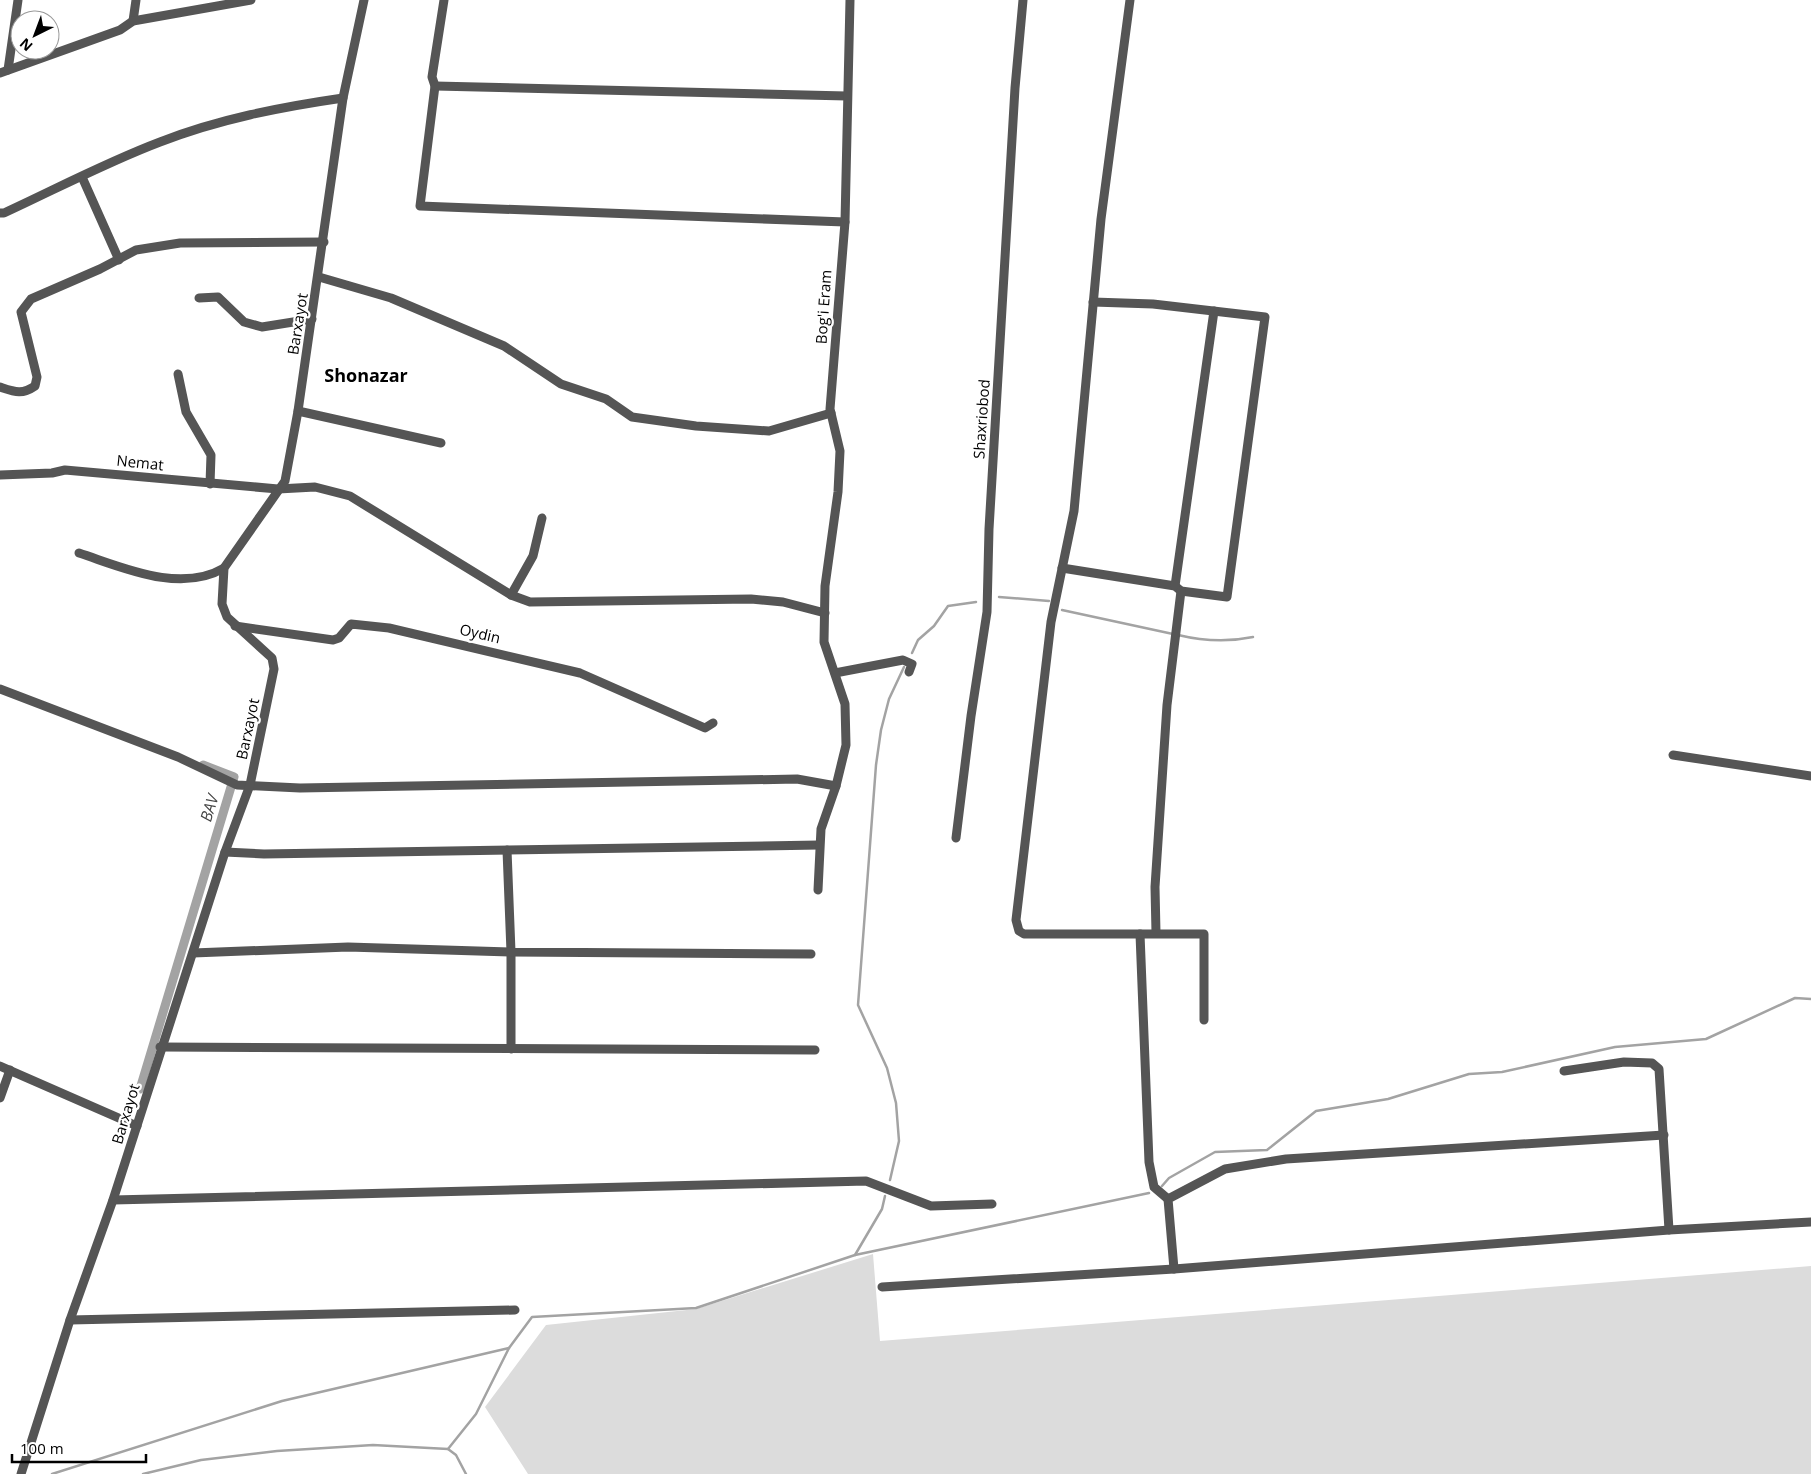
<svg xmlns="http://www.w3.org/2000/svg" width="1811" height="1474" viewBox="0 0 1811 1474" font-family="'Open Sans',sans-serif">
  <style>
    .green { fill: #dcdcdc }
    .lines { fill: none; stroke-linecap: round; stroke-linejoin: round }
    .stream { stroke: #a3a3a3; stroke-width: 2.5 }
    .canal { stroke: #a3a3a3; stroke-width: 9 }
    .street { stroke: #555; stroke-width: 9 }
    .labels { text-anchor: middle; stroke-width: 4.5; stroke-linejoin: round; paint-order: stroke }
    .street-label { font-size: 15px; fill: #000; stroke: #fff }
    .water-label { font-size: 16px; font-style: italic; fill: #444; stroke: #fff }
    .quarter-label { font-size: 18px; font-weight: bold; fill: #000; stroke: #fff }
  </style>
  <rect width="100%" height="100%" fill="#fff"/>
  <polygon class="green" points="873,1254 880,1341 1811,1266 1811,1474 528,1474 485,1407 546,1325 696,1309"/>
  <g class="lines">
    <g class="stream">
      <polyline points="999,597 1049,601"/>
      <polyline points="1062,610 1173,634"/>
      <path d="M1178,635C1203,641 1229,642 1253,637"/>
      <polyline points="912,653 918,640 934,626 948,606 976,602"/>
      <polyline points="890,1180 899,1141 896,1103 887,1068 858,1005 876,765 881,730 889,699 904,667"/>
      <polyline points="1162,1186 1169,1178 1215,1152 1267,1150 1316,1111 1388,1099 1469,1074 1502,1072 1615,1047 1706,1039 1795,998 1811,999"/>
      <polyline points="855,1255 882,1209 885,1196"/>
      <polyline points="448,1449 476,1414 509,1348 532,1317 696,1308 855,1255 1149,1193"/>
      <polyline points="52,1474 282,1401 509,1348"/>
      <polyline points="143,1474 201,1460 277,1451 373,1445 448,1449 456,1455 466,1474"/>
    </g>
    <polyline class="canal" points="140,1089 234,777 203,765"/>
    <g class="street">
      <polyline points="444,0 432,77 435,86 420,206 845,222"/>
      <polyline points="1130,0 1101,219 1074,511 1051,622 1016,920 1019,931 1024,934 1140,934 1149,1162 1154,1187 1168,1199"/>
      <polyline points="133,21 136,0"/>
      <polyline points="8,70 18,0"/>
      <polyline points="0,73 120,30 133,21 251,0"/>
      <polyline points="435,86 847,96"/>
      <polyline points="82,177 119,260"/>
      <path d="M0,213H4C56,189 107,162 160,142C219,119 281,107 343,98"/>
      <polyline points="319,277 391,298 504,346 561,384 606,399 632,417 696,426 769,431 831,413"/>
      <polyline points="199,298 218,297 244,322 262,327 312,319"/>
      <polyline points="178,374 186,412 211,455 210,484"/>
      <path d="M0,387C15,392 22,395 35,386L37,377L21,312L31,299L100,269L136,250L180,243L324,242"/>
      <polyline points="298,411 441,443"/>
      <polyline points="0,475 52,473 65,470 278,489 315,487 350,496 511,595 530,602 751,599 783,602 825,613"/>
      <path d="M79,553C122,567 180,594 224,568"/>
      <polyline points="1062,568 1175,586 1181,591 1227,597 1265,317 1153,304 1093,302"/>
      <polyline points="1175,586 1214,311"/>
      <polyline points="511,595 533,556 542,518"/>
      <polyline points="235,626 333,640 339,638 351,624 389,628 580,673 705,728 713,723"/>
      <polyline points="835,673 903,660 912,664 909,672"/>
      <polyline points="0,689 178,757 237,785 300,788 797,779 836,786"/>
      <polyline points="1673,755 1811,776"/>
      <polyline points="956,838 971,716 987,612 989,529 1015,88 1023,0"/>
      <polyline points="507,850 511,952 511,1049"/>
      <polyline points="225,852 264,854 819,845"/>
      <polyline points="818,890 821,829 836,786 846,745 845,704 824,642 825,586 838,492 840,451 830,409 845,222 850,0"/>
      <polyline points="1156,933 1155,887 1167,705 1181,591"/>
      <polyline points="1140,934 1204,934 1204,1020"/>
      <polyline points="193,953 348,947 511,952 811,954"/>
      <polyline points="160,1047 815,1050"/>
      <polyline points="0,1066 137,1126"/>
      <polyline points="1564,1071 1624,1062 1652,1063 1659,1069 1669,1230"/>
      <polyline points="0,1098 10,1070"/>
      <polyline points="113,1200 866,1181 931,1206 992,1204"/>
      <polyline points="1174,1269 1168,1199 1225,1169 1286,1159 1664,1135"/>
      <polyline points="882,1287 1174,1269 1669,1230 1811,1222"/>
      <polyline points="70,1320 515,1310"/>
      <polyline points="21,1474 70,1320 113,1200 225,852 250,785 274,669 272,658 227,617 222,604 224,568 285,481 298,411 343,98 364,0"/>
    </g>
  </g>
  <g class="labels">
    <g class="street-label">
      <text transform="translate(824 307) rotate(-86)" y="5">Bog'i Eram</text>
      <text transform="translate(298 324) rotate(-81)" y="5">Barxayot</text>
      <text transform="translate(982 419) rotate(-86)" y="5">Shaxriobod</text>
      <text transform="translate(140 463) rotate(6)" y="5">Nemat</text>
      <text transform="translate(480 634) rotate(13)" y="5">Oydin</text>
      <text transform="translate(248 729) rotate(-78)" y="5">Barxayot</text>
      <text transform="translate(126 1114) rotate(-73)" y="5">Barxayot</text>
    </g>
    <g class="water-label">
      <text transform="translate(209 808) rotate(-73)" y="6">BAV</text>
    </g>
    <g class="quarter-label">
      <text x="366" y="382">Shonazar</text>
    </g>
  </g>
  <g transform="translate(35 35) rotate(222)"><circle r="24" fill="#ffffff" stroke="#999999"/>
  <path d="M0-4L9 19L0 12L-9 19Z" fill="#000000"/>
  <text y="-8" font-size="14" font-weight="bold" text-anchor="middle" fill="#000000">N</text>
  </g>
  <path d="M12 1454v8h134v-8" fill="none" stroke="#000000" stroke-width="2.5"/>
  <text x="20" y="1454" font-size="15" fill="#000000" stroke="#ffffff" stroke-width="4" paint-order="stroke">100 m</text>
</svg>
